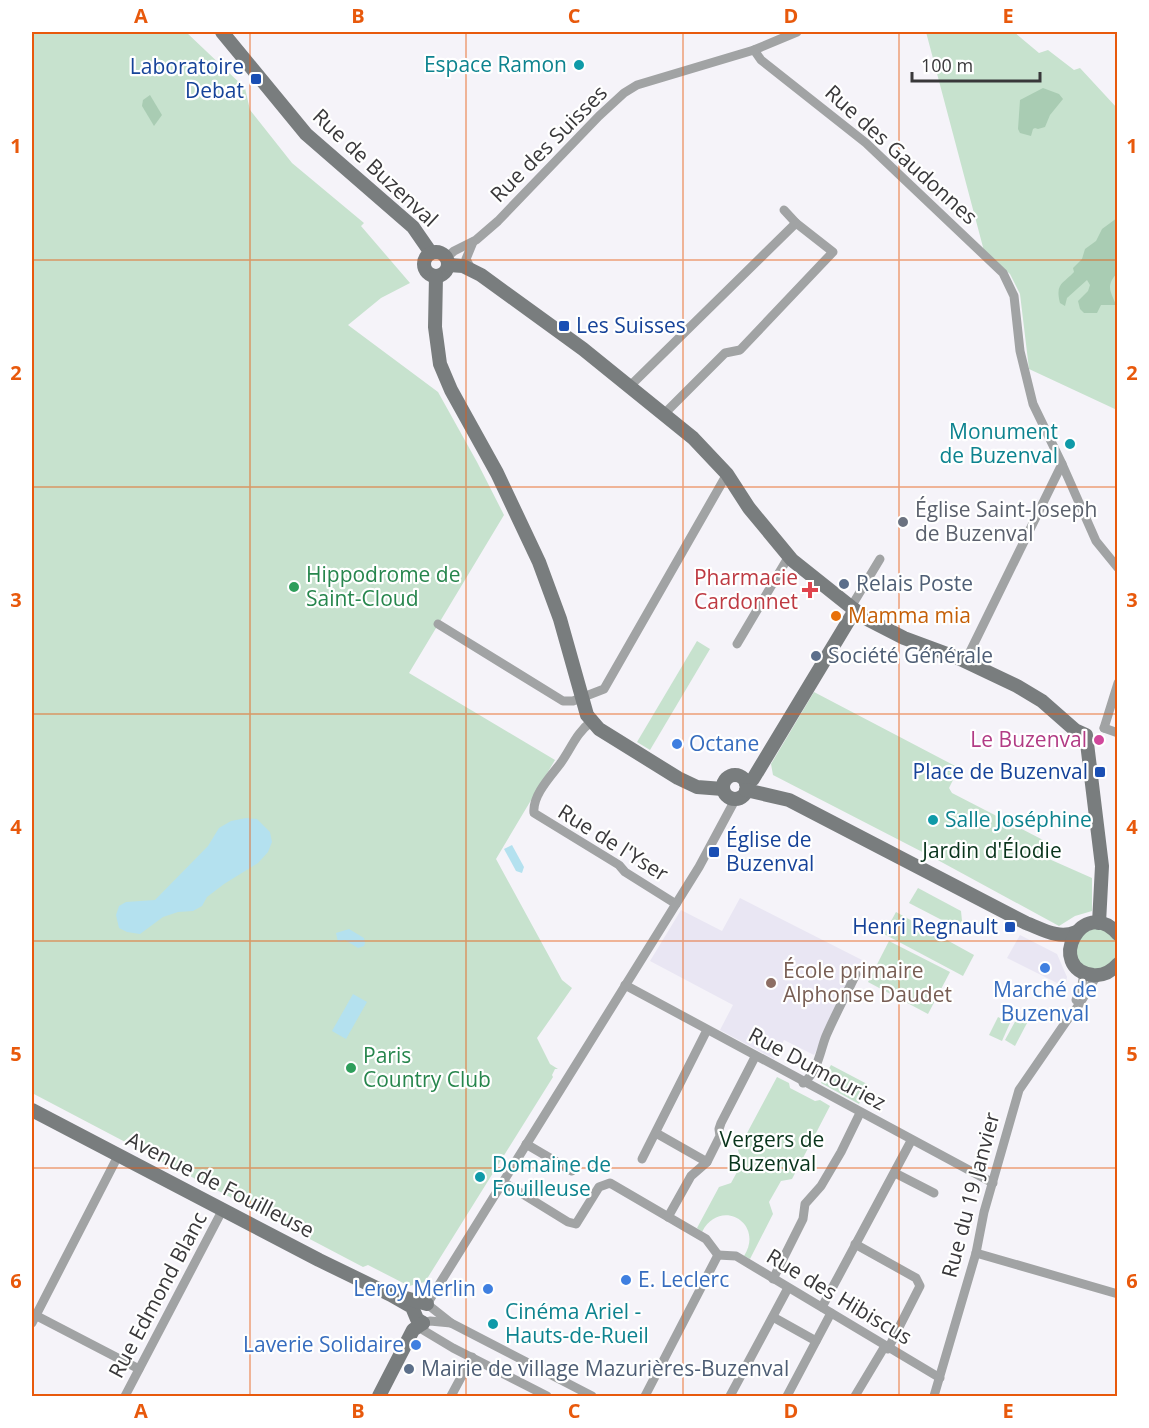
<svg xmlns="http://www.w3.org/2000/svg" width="1149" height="1428" viewBox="0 0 1149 1428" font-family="'Open Sans',sans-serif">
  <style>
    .built { fill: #e9e6f3 }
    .green { fill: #c7e2ce }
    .forest { fill: #a9ccb3 }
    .water { fill: #b4e1ef }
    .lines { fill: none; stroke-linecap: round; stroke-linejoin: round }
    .street { stroke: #a1a3a4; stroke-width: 9 }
    .secondary { stroke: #797d7e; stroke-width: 14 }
    .grid { fill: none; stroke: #e8590c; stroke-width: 1.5; stroke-opacity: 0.55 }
    .culture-dot { fill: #0f9aa8; stroke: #fff; stroke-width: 2 }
    .transit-dot { fill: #1a4fb4; stroke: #fff; stroke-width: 2 }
    .worship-dot { fill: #6b7280; stroke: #fff; stroke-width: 2 }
    .service-dot { fill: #5c6f8a; stroke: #fff; stroke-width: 2 }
    .leisure-dot { fill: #2e9e5b; stroke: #fff; stroke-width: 2 }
    .health-dot { fill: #e0444e; stroke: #fff; stroke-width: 2 }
    .food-dot { fill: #e8710a; stroke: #fff; stroke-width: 2 }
    .hotel-dot { fill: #d1479c; stroke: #fff; stroke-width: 2 }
    .shop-dot { fill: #3f7fe0; stroke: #fff; stroke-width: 2 }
    .education-dot { fill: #8d6e63; stroke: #fff; stroke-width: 2 }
    .labels { text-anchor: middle; stroke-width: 4.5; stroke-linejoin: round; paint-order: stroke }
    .culture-label { font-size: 21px; fill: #0d838f; stroke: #fff; text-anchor: start }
    .transit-label { font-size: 21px; fill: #164399; stroke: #fff; text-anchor: end }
    .street-label { font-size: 21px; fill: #39383a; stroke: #fff }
    .worship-label { font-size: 21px; fill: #5b616d; stroke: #fff; text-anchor: start }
    .leisure-label { font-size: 21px; fill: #27864d; stroke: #fff; text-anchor: start }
    .health-label { font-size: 21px; fill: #be3a42; stroke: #fff; text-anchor: end }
    .service-label { font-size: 21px; fill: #4e5e75; stroke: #fff; text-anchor: start }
    .food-label { font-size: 21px; fill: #c56008; stroke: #fff; text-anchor: start }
    .hotel-label { font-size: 21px; fill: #b23c85; stroke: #fff; text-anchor: end }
    .shop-label { font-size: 21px; fill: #366cbe; stroke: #fff; text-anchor: start }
    .park-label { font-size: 21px; fill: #09341c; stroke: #fff }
    .education-label { font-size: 21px; fill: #785e54; stroke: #fff; text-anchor: start }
    .neatline { fill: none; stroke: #e8590c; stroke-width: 2 }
    .grid-label { font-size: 20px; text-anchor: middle; font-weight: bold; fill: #e8590c }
  </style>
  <rect width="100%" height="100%" fill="#f5f3f9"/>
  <g class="built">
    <polygon points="740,898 862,960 814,1055 784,1040 774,1059 720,1030 733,1005 650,961 681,910 722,931"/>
    <polygon points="1020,935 1057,954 1067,977 1065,987 1007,958"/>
  </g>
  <g class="green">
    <polygon points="32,32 186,32 245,88 250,110 292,163 364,223 361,226 410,283 381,298 348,325 438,392 477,462 504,515 409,673 555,760 496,859 562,980 572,988 537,1038 550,1064 558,1069 555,1069 552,1075 553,1077 425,1282 409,1286 368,1265 363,1267 32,1093"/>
    <polygon points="926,32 1014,32 1039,53 1048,50 1074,70 1080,68 1117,108 1117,410 1029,369 1020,294 1010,274 984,251"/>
    <polygon points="697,641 710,649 650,750 637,742"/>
    <polygon points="814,692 959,768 949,788 952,793 1045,841 1040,855 1092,878 1092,911 1075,916 1059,926 934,858 773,775 771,764"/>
    <polygon points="918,888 961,911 963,931 909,903"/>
    <polygon points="896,912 974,955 963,976 884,934"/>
    <path d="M1097,927C1103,930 1111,934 1115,938C1127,952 1110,964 1100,971L1083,967L1075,956L1078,936Z"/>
    <polygon points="889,941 950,972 928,1014 868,982"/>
    <polygon points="998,1017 1010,1023 1002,1041 989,1035"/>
    <polygon points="1017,1018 1027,1023 1015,1046 1005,1040"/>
    <polygon points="831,1065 869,1085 859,1104 821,1083"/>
    <path d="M777,1077L789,1083L790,1088L815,1101L820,1100L830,1106L792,1179L781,1181L769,1202L773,1214L750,1259L744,1256C765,1223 720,1197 702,1232L697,1228L719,1187L731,1183L742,1163L738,1150Z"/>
  </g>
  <g class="forest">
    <polygon points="1043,88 1059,94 1063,99 1050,115 1045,127 1038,129 1035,128 1033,129 1031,136 1020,133 1018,129 1020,100"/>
    <polygon points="150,95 162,115 154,126 142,106 143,100"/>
    <path d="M1117,218V273C1105,287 1111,291 1116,305H1101L1097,313H1084L1080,309L1078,301L1088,291L1090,285L1087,280L1067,298L1065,306L1060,303C1055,283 1063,284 1074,272L1073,268L1082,259L1085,249L1096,241L1102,229Z"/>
  </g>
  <g class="water">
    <polygon points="246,818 257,819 270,832 272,842 268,852 258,863 224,884 207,897 202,906 193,911 178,912 163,917 140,934 127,932 119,928 116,915 119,906 126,902 155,900 208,846 219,828 231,821"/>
    <polygon points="512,845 524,867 522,873 516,871 504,849"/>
    <polygon points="349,929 364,938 365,943 364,946 358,948 345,940 338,942 336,933"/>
    <polygon points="353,994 367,1002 346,1039 332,1031"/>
  </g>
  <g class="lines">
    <g class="street">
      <polyline points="754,50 761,60 866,143 1003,273 1014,296 1020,351 1033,404 1062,464 1096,541 1118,568"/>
      <polyline points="784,210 796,223"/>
      <polyline points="447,257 454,251 476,240 498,221 599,116 624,93 637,85 754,50 797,32"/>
      <polyline points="471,269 466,259 473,242"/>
      <polyline points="630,386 796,223 833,252 740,350 725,353 664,414"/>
      <polyline points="851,607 880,559"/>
      <polyline points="438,624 563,701 573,701 604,689 727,474"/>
      <polyline points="737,644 789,556"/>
      <polyline points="965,662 1062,464"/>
      <path d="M591,722C576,733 571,749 560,764C550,777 532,796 534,813L619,865L625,872L676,904"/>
      <polyline points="1104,728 1118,683"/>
      <polyline points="1104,728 1118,733"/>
      <polyline points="625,985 993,1183"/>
      <path d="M1076,1000C1081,991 1084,982 1083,972"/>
      <path d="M803,1083C818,1072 820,1051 826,1036C835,1015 846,995 856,974"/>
      <polyline points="656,1133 707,1162"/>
      <polyline points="526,1144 572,1171"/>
      <polyline points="642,1159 707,1030"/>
      <polyline points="895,1173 934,1193"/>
      <polyline points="503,1182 568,1222 576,1224 599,1187 610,1183 706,1239 718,1255"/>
      <polyline points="668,1217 691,1176 707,1162 720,1136 719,1129 721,1123 755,1057"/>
      <polyline points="855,1244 916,1278 920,1286 888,1349"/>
      <polyline points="976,1253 1118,1294"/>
      <polyline points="718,1255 736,1256 940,1378"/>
      <polyline points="773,1279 803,1219 805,1204 821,1186 841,1152 860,1113"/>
      <polyline points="822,1307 911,1141"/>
      <polyline points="35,1315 139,1369"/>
      <polyline points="773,1317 816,1341"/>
      <polyline points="32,1323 118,1156"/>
      <polyline points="451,1323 430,1321 423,1323 423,1330 453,1348 547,1396"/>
      <polyline points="125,1396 223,1209"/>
      <polyline points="451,1396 472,1357"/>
      <polyline points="592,1396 451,1323 427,1304 699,867 735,800"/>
      <polyline points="645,1396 718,1255"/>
      <polyline points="730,1396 788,1288"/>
      <polyline points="787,1396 831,1313"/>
      <polyline points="855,1396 885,1346"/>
      <path d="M934,1396L976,1253L984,1212L1019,1090L1070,1016C1082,1004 1087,988 1098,975"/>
    </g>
    <g class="secondary">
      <polyline points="222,32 306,134 413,227 431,253"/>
      <circle cx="436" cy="264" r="12"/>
      <polyline points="449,265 463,266 481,275 583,349 693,438 727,474 749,508 792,560 851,607 867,619 904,638 958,658 1017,686 1042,701 1075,730 1086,735 1102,866 1099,923"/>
      <polyline points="436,276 435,327 440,364 451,390 497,473 539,562 560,619 587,715 599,729 678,778 697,787 723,789"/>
      <circle cx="735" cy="787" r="12"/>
      <polyline points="746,784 753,779 855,610"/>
      <path d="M746,790L789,800L1026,923C1042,929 1059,940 1076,932"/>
      <path d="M1118,934C1082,894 1045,969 1093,975C1103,976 1111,972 1118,964"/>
      <polyline points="32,1110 319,1260 391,1295 412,1307 417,1319 423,1323"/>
      <polyline points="402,1297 427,1304"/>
      <polyline points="379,1396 413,1330 423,1323"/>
    </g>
  </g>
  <path class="grid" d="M250,32V1396M466,32V1396M683,32V1396M899,32V1396M32,260H1118M32,487H1118M32,714H1118M32,941H1118M32,1168H1118"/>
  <g class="culture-dot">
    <circle cx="579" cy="65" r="6"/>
    <circle cx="1070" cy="444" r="6"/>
    <circle cx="933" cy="820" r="6"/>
    <circle cx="480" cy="1177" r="6"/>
    <circle cx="493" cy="1324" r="6"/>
  </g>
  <g class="transit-dot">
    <rect x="250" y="73" width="12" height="12" rx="3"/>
    <rect x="558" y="320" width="12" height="12" rx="3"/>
    <rect x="1094" y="766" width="12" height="12" rx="3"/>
    <rect x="708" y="846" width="12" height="12" rx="3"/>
    <rect x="1004" y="921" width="12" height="12" rx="3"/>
  </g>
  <circle class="worship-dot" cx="903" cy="522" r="6"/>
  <g class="service-dot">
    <circle cx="844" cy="584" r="6"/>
    <circle cx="816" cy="656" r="6"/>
    <circle cx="409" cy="1369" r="6"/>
  </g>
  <g class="leisure-dot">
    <circle cx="294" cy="587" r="6"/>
    <circle cx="351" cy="1068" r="6"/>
  </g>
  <path class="health-dot" d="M807 581h6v6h6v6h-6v6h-6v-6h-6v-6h6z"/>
  <circle class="food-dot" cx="836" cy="616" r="6"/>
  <circle class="hotel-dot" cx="1099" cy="740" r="6"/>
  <g class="shop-dot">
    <circle cx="677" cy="744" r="6"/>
    <circle cx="1045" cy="968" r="6"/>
    <circle cx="626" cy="1280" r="6"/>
    <circle cx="488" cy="1289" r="6"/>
    <circle cx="416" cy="1345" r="6"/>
  </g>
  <circle class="education-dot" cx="771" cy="983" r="6"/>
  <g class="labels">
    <g class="culture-label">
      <text x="567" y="72" text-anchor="end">Espace Ramon</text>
      <text x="1058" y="439" text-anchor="end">Monument<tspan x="1058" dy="24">de Buzenval</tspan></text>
      <text x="945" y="827">Salle Joséphine</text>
      <text x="492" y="1172">Domaine de<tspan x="492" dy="24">Fouilleuse</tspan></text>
      <text x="505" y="1319">Cinéma Ariel -<tspan x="505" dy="24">Hauts-de-Rueil</tspan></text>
    </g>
    <g class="transit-label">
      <text x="244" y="74">Laboratoire<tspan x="244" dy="24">Debat</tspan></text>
      <text x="576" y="333" text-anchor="start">Les Suisses</text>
      <text x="1088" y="779">Place de Buzenval</text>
      <text x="726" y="847" text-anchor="start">Église de<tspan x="726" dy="24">Buzenval</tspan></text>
      <text x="998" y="934">Henri Regnault</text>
    </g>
    <g class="street-label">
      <text transform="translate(549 144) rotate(-45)" y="7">Rue des Suisses</text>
      <text transform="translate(901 155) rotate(42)" y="7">Rue des Gaudonnes</text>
      <text transform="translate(375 168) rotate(43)" y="7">Rue de Buzenval</text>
      <text transform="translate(613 843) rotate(32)" y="7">Rue de l'Yser</text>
      <text transform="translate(817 1069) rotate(28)" y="7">Rue Dumouriez</text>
      <text transform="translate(220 1185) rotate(27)" y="7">Avenue de Fouilleuse</text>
      <text transform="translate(971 1195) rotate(-75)" y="7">Rue du 19 Janvier</text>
      <text transform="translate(158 1295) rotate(-62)" y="7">Rue Edmond Blanc</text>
      <text transform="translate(839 1297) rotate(31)" y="7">Rue des Hibiscus</text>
    </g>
    <g class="worship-label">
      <text x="915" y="517">Église Saint-Joseph<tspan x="915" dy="24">de Buzenval</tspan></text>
    </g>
    <g class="leisure-label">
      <text x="306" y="582">Hippodrome de<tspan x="306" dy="24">Saint-Cloud</tspan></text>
      <text x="363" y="1063">Paris<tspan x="363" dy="24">Country Club</tspan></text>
    </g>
    <g class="health-label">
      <text x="798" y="585">Pharmacie<tspan x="798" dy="24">Cardonnet</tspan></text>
    </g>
    <g class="service-label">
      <text x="856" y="591">Relais Poste</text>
      <text x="828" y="663">Société Générale</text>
      <text x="421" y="1376">Mairie de village Mazurières-Buzenval</text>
    </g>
    <g class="food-label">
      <text x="848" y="623">Mamma mia</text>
    </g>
    <g class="hotel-label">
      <text x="1087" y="747">Le Buzenval</text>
    </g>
    <g class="shop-label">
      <text x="689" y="751">Octane</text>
      <text x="1045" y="997" text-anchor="middle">Marché de<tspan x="1045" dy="24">Buzenval</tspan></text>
      <text x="638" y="1287">E. Leclerc</text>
      <text x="476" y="1296" text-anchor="end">Leroy Merlin</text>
      <text x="404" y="1352" text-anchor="end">Laverie Solidaire</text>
    </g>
    <g class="park-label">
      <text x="992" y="858">Jardin d'Élodie</text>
      <text x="772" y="1147">Vergers de<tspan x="772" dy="24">Buzenval</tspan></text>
    </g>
    <g class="education-label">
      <text x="783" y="978">École primaire<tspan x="783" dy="24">Alphonse Daudet</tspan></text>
    </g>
  </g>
  <rect width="1149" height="1428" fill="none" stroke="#ffffff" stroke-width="66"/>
  <path d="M912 72v9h128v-9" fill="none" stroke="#39383a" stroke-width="3"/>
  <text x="921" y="72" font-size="18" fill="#39383a" stroke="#ffffff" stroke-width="4.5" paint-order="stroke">100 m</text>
  <rect x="33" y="33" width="1083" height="1362" class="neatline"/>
  <g class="grid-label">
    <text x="141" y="23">A</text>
    <text x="358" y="23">B</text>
    <text x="574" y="23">C</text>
    <text x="791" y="23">D</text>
    <text x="1008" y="23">E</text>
    <text x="16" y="153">1</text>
    <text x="1132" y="153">1</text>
    <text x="16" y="380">2</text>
    <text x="1132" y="380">2</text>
    <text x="16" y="607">3</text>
    <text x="1132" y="607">3</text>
    <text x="16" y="834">4</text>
    <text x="1132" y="834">4</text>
    <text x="16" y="1061">5</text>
    <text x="1132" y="1061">5</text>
    <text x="16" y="1288">6</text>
    <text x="1132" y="1288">6</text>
    <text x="141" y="1418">A</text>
    <text x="358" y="1418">B</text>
    <text x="574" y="1418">C</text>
    <text x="791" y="1418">D</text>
    <text x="1008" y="1418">E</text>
  </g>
</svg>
